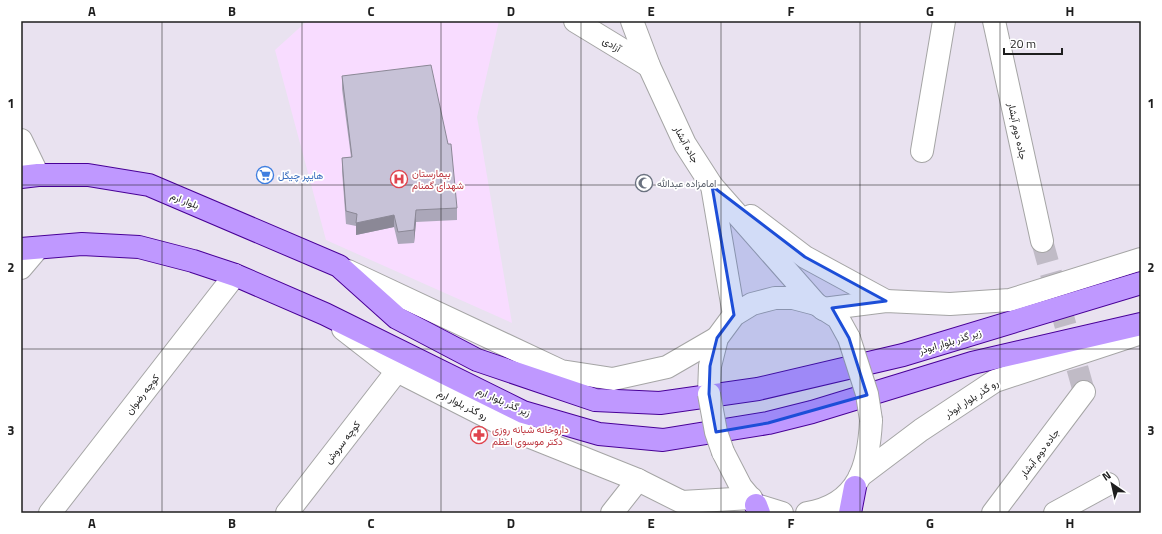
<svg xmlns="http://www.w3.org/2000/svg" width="1162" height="534" viewBox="0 0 1162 534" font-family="'Titillium Web',Vazirmatn,sans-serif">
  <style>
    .education { fill: #f8dcff }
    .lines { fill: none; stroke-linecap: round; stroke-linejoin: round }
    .minor-tunnel { stroke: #c0bbc6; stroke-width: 22; stroke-dasharray: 22 11; stroke-linecap: butt }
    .minor-casing { stroke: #a5a5a5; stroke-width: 24 }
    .major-casing { stroke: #480097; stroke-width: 24 }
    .minor { stroke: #fff; stroke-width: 22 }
    .major { stroke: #bf98ff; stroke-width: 22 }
    .minor-bridge-casing { stroke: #a5a5a5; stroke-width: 24; stroke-linecap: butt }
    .minor-bridge { stroke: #fff; stroke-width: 22 }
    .wall { fill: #aba7b9 }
    .shaded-wall { fill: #8b8896 }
    .building { fill: #c7c2d7; stroke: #8b8896 }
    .marked { fill: #1d4ed8; fill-opacity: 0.2; stroke: #1d4ed8; stroke-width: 3; stroke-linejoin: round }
    .grid { fill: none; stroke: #1e1e1e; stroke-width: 1; stroke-opacity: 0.55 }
    .labels { text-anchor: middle; stroke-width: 3.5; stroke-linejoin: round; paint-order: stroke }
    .street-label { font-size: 10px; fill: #1e1e1e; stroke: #fff }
    .health-label { font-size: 10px; fill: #be3a42; stroke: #fff; text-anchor: start }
    .shop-label { font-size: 10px; fill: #366cbe; stroke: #fff; text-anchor: start }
    .worship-label { font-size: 10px; fill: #5b616d; stroke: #fff; text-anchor: start }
    .neatline { fill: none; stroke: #1e1e1e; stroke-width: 1.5 }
    .grid-label { font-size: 13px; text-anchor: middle; font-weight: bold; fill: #1e1e1e }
  </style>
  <rect width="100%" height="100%" fill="#e9e2f0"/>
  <polygon class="education" points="307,21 499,21 477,117 512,323 326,240 275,50"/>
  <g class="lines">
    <polyline class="minor-tunnel" points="1042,241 1084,392"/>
    <g class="minor-casing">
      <g id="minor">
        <polyline points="575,21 649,66"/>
        <polyline points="632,21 649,66 685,144 712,186 816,304"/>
        <polyline points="994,21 1042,241"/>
        <polyline points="21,140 38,175"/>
        <polyline points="922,151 944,21"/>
        <polyline points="712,186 734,315"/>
        <polyline points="751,216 805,257 886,301"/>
        <polyline points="21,268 38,248"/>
        <polyline points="348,271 561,371 613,379 667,367 717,338"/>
        <polyline points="823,309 886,301 950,304 1010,300 1141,259"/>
        <polyline points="343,329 397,371 513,430 638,480 682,502 751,498"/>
        <polyline points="709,394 710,366 717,338 734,315 752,304 775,298 793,298 816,304 838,318 849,338"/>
        <polyline points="723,452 741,487 756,505 782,513"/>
        <polyline points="860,476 921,430 995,381 1141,333"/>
        <polyline points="50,513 235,275"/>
        <polyline points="287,513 397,371"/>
        <polyline points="612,513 638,480"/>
        <path d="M807,513C859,505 869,465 871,420"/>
        <polyline points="993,513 1084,392"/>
        <polyline points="1055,513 1108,484"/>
      </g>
    </g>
    <g class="major-casing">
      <g id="major">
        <polyline points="21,177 38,175 88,175 149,185 339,266 397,318 477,360 595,400 660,403 758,389 903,355 1141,283"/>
        <polyline points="21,249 82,244 139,247 193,261 235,275 325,314 523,412 599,434 663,440 768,423 812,412 972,363 1141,324"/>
        <polyline points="756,505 759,513"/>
        <polyline points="850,513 855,487"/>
      </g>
    </g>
    <use href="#minor" class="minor"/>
    <use href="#major" class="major"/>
    <g class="minor-bridge-casing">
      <g id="minor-bridge">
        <polyline points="849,338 867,394 871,420"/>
        <polyline points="709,394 716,432 723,452"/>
      </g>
    </g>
    <use href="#minor-bridge" class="minor-bridge"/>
  </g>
  <polygon class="wall" points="342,76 457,208 457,220 416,222 414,243 398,244 394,227 356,235 356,226 346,224 342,171 342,158 351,157 342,89"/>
  <g class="shaded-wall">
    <polygon points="416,210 416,222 414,243 414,230"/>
    <polygon points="394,215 394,227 356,235 356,223"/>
  </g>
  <polygon class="building" points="431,65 448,144 451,144 457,208 416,210 414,230 398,232 394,215 356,223 357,214 346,211 342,158 352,157 342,76"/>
  <path class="marked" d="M712,186L805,257L886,301L832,308L849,338L867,395L768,423L716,432L709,394L710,366L717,338L734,315Z"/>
  <path class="grid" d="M162,21V513M302,21V513M441,21V513M581,21V513M721,21V513M860,21V513M1000,21V513M21,185H1141M21,349H1141"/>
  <defs>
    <g id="supermarket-ring" transform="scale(0.9)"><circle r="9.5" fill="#fff" stroke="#3f7fe0" stroke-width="1.5"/><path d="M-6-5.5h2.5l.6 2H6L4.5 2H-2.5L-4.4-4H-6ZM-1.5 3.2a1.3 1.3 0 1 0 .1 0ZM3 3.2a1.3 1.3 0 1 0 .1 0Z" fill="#3f7fe0"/></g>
    <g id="hospital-ring" transform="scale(0.9)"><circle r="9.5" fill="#fff" stroke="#e0444e" stroke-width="1.5"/><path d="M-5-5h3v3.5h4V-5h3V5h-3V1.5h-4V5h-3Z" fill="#e0444e"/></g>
    <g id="mosque-ring" transform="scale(0.9)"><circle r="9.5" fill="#fff" stroke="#6b7280" stroke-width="1.5"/><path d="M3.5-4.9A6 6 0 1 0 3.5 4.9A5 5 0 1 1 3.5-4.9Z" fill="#6b7280"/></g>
    <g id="pharmacy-ring" transform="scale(0.9)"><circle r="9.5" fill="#fff" stroke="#e0444e" stroke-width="1.5"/><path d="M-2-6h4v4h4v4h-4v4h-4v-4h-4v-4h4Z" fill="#e0444e"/></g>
  </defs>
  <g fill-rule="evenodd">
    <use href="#supermarket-ring" x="265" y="175"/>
    <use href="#hospital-ring" x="399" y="179"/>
    <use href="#mosque-ring" x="644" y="183"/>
    <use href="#pharmacy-ring" x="479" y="435"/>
  </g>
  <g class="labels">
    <g class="street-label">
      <text transform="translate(612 44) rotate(31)" y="4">آزادی</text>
      <text transform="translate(1018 131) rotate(78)" y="4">جاده دوم‌ آبشار</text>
      <text transform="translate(687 144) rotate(61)" y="4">جاده آبشار</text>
      <text transform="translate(185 200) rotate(22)" y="4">بلوار ارم</text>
      <text transform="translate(950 341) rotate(-17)" y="4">زیر گذر بلوار ابوذر</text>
      <text transform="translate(142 394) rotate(-52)" y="4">کوچه رضوان</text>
      <text transform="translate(971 398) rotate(-33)" y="4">رو گذر بلوار ابوذر</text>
      <text transform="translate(504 401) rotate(24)" y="4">زیر گذر بلوار ارم</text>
      <text transform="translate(463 404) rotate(27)" y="4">رو گذر بلوار ارم</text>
      <text transform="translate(342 442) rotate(-52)" y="4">کوچه سروش</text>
      <text transform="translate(1039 453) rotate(-53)" y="4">جاده دوم آبشار</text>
    </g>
    <g class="health-label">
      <text x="412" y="177">بیمارستان<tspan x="412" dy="12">شهدای گمنام</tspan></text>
      <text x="492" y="433">داروخانه شبانه روزی<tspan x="492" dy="12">دکتر موسوی اعظم</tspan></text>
    </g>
    <g class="shop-label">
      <text x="278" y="179">هایپر چیگل</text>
    </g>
    <g class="worship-label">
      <text x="657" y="187">امامزاده عبدالله</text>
    </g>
  </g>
  <rect width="1162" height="534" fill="none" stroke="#ffffff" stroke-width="44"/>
  <g transform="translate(1112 484) rotate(326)" stroke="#ffffff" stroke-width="3" paint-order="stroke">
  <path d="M0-3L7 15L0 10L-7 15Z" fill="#1e1e1e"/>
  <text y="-6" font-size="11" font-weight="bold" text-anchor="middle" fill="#1e1e1e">N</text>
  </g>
  <path d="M1004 48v6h58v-6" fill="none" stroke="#1e1e1e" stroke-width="2"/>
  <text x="1010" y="48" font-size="12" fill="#1e1e1e" stroke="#ffffff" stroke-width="3" paint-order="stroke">20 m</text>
  <rect x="22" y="22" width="1118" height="490" class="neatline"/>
  <g class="grid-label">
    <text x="92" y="16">A</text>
    <text x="232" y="16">B</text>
    <text x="371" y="16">C</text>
    <text x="511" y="16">D</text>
    <text x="651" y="16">E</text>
    <text x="791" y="16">F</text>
    <text x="930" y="16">G</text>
    <text x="1070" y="16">H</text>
    <text x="11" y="108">1</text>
    <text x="1151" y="108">1</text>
    <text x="11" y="272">2</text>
    <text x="1151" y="272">2</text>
    <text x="11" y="435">3</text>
    <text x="1151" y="435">3</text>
    <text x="92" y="528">A</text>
    <text x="232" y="528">B</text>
    <text x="371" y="528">C</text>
    <text x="511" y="528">D</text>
    <text x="651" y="528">E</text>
    <text x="791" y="528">F</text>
    <text x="930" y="528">G</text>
    <text x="1070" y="528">H</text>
  </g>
</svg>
